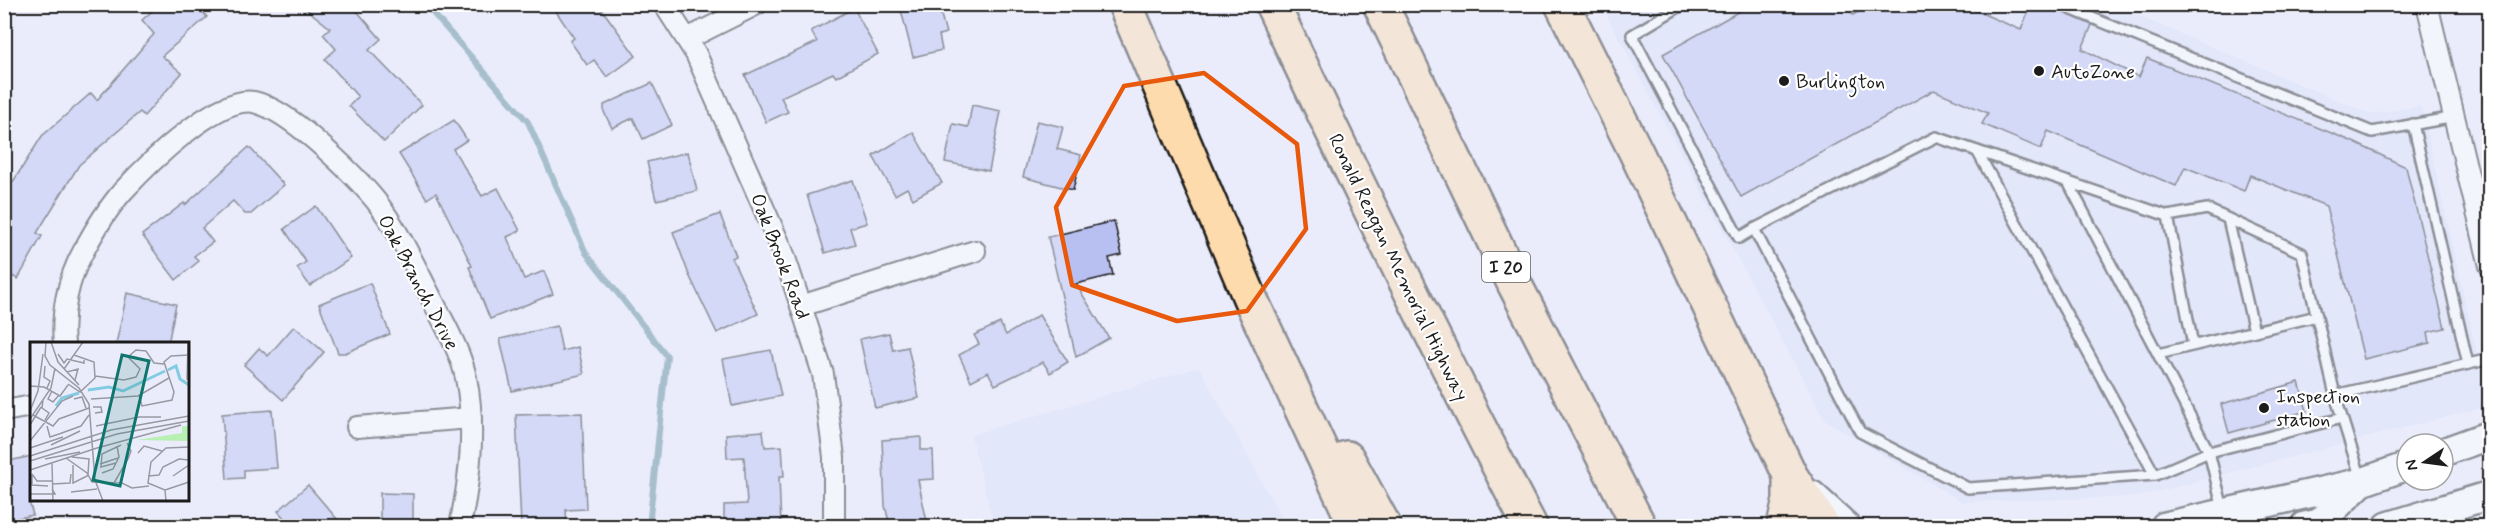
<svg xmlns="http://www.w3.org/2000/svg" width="2494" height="531" viewBox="0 0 2494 531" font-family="Mynerve,sans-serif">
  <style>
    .built { fill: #dbdff8 }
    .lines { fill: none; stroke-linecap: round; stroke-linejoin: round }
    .stream { stroke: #598693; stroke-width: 6 }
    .building { fill: #b8c0f2; stroke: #1c1c1c; stroke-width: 1.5 }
    .service-casing { stroke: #1c1c1c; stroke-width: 14 }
    .minor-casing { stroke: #1c1c1c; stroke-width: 24 }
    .secondary-casing { stroke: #1c1c1c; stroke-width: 32 }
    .motorway-casing { stroke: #1c1c1c; stroke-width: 38 }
    .service { stroke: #fff; stroke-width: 9 }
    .minor { stroke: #fff; stroke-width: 20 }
    .secondary { stroke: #fff; stroke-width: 27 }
    .motorway { stroke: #fedbac; stroke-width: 33 }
    .marked { fill: none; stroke: #e8590c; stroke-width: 4.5; stroke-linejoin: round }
    .poi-dot { fill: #1c1c1c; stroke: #fff; stroke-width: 2 }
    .labels { text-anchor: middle; stroke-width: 4.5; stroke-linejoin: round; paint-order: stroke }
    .shield { fill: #fff; stroke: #606060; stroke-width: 1.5 }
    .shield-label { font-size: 18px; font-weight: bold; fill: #1c1c1c }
    .poi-label { font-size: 20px; fill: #1c1c1c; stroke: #fff; text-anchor: start }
    .street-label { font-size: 20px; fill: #1c1c1c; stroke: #fff }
    .inset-river { fill: none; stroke: #82cce3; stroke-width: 3 }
    .inset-road { fill: none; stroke: #9899a2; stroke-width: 1.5 }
    .view { fill: #0f766e; fill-opacity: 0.15; stroke: #0f766e; stroke-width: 3 }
    .inset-edge { fill: none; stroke: #1c1c1c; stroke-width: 3 }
  </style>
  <rect width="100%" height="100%" fill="#eaecfb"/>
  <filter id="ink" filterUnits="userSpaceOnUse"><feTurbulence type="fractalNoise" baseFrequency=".0167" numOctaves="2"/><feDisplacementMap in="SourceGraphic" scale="12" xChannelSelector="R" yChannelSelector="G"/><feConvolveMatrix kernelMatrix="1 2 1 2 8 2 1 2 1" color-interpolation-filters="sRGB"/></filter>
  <g filter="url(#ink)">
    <g class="built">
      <polygon points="1601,5 2112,5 2370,114 2421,106 2489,406 2136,497 1962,502 1825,420"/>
      <polygon points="1199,367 1286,526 994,526 971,435"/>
    </g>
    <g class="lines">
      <polyline class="stream" points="425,4 528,122 586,253 667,356 649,526"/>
    </g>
    <g class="building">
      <polygon points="160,4 196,4 207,17 162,56 182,73 144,116 140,112 79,165 37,233 42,236 18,279 4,272 4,196 42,136 91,93 97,100 154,34 142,20"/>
      <polygon points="300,4 351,4 381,39 369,50 422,105 384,142 349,106 358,97 325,59 336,49 323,34 330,28"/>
      <polygon points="551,4 598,4 636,56 607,77 594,60 587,65 570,41 574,38"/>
      <polygon points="926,4 938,4 946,33 939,35 942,50 913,57 901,10"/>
      <polygon points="1752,4 1848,4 1853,15 1872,4 1960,4 2021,30 2031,4 2045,4 2092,25 2082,49 2139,77 2147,58 2351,141 2406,167 2445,328 2428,332 2430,343 2364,359 2326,206 2250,175 2244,191 2185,167 2176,186 2048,131 2041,149 1982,124 1988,113 1934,90 1741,197 1663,54"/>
      <polygon points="854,8 878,54 836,77 833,73 781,97 788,112 766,122 745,75 817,42 811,31"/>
      <polygon points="652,83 672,125 643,139 633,118 612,128 604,112 604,105"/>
      <polygon points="972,105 1001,111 989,171 945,162 953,124 968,127"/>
      <polygon points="454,120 467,140 453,149 482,196 498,188 520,231 507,237 524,279 544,271 553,294 490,319 469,267 472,266 436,193 427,199 399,154"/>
      <polygon points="1037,121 1063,127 1057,149 1081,155 1073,190 1023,177"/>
      <polygon points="913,132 942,183 913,199 907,188 895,195 873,156"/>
      <polygon points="249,147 284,185 251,214 245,214 233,201 202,228 213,242 194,256 199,261 176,280 142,235 184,203 185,205"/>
      <polygon points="688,152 697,191 656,200 647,162"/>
      <polygon points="853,180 867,223 850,228 855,244 825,253 807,195"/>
      <polygon points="316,206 351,258 310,286 297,268 306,262 284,229"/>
      <polygon points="720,214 736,256 732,258 758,314 717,333 689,275 673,232"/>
      <polygon points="1114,221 1122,255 1109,258 1113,275 1076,284 1109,338 1076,357 1048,237"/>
      <polygon points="370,283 390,334 345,353 338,353 319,304"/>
      <polygon points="127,293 176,304 168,344 116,344"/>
      <polygon points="1039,315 1068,362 1050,373 1043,362 995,385 988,372 971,381 959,355 979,344 974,335 1000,323 1006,335"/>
      <polygon points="294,326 324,352 283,400 244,365 259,348 268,356"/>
      <polygon points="557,326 562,351 578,347 584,374 512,391 500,339"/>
      <polygon points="889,333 893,350 908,347 919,398 875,408 860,339"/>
      <polygon points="771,350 781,396 732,406 723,359"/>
      <polygon points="2299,382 2307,411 2229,433 2221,404"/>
      <polygon points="272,410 277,468 244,470 244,478 227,479 222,414"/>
      <polygon points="582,413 586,509 566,510 567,526 521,526 516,415"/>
      <polygon points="763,431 765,447 782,446 784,477 779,477 781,526 724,526 724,505 747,504 744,457 727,458 726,434"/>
      <polygon points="921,437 921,450 933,450 934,479 918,480 928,526 890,526 885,506 882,440"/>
      <polygon points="32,456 30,505 33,515 4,521 4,462"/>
      <polygon points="308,485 343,526 291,526 278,511"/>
      <polygon points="380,493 413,494 413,526 380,526"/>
    </g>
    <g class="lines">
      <g class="service-casing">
        <g id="service">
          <polyline points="1684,4 1632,35 1739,238 1754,229 1860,432 1968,488 2155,475 2209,452 2068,182"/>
          <polyline points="2058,4 2372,132 2455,117"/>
          <polyline points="2413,124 2468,364"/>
          <polyline points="1977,151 2155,475"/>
          <polyline points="2168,216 2193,345"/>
          <polyline points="2228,219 2254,331"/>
          <polyline points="1754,229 1936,137 2168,216 2207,209 2302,253 2335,395"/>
          <polyline points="2158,354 2317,316"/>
          <polyline points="2361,479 2335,395 2490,359"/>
          <polyline points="2223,509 2209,452 2342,418"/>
        </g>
      </g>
      <g class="minor-casing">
        <g id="minor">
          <polyline points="664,4 696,54 783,252 801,306 823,374 834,457 834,526"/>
          <polyline points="2427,4 2490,266"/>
          <polyline points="687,39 757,4"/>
          <polyline points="801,306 975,251"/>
          <path d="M64,344C61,313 68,279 83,252C93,233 109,207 123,191C147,165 217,95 254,102C275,107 300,127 315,140C337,159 358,179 376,201C400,232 416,269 434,303C446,327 461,353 466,378C476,428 470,478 460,526"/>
          <polyline points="4,411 32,406"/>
          <polyline points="357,427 471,418"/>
        </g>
      </g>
      <g class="secondary-casing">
        <g id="secondary">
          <polyline points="2443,452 2490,435"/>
          <polyline points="1812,495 1846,526"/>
          <polyline points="2165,526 2362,482 2407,466"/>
          <polyline points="2305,526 2319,523 2361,483"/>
          <polyline points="2388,526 2490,495"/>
        </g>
      </g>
      <g class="motorway-casing">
        <g id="motorway">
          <polyline points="1125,4 1250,298 1356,526"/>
          <path d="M1272,4C1355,180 1440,354 1530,526"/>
          <polyline points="1380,4 1515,285 1639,526"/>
          <polyline points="1562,4 1636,152 1790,475 1823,526"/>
          <polyline points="1347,458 1384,526"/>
          <polyline points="1784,526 1790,500 1790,475"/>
        </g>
      </g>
      <use href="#service" class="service"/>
      <use href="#minor" class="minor"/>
      <use href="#secondary" class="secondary"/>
      <use href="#motorway" class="motorway"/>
    </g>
  </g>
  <path d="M0 0H2494V531H0ZM1204,73L1297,144L1306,229L1247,311L1177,321L1072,285L1056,207L1124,86Z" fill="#eaecfb" fill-opacity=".55" fill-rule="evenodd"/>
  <path class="marked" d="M1204,73L1297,144L1306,229L1247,311L1177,321L1072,285L1056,207L1124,86Z"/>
  <g class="poi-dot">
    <circle cx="2039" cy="71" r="6"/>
    <circle cx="1784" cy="81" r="6"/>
    <circle cx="2264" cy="408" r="6"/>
  </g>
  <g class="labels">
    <rect class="shield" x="1482" y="252" width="48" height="30" rx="4.5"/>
    <g class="shield-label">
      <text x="1506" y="273">I 20</text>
    </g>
    <g class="poi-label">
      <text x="2051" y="78">AutoZone</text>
      <text x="1796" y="88">Burlington</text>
      <text x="2276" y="403">Inspection<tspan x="2276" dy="23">station</tspan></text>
    </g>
    <g class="street-label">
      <text transform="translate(781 256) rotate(69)" y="7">Oak Brook Road</text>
      <text transform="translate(1399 267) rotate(64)" y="7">Ronald Reagan Memorial Highway</text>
      <text transform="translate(419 282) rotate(62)" y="7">Oak Branch Drive</text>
    </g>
  </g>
  <g transform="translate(30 342)">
    <rect width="159" height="159" fill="#eaecfb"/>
    <path d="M152,84H159V99L107,98L152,91Z" fill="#b8efb2"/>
    <path class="inset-river" d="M138,28L146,24L150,37L159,43M58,48L79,45L93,49L135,29M26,64L32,56L49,51"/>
    <path class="inset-road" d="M16,0L15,14L20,23L49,46L59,62L65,138L73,159M21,0L28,20L49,43M28,12L34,21L37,17L54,21V18M15,24L14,35L20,39L17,46M34,27L53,0M37,30L48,27L45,38M65,34L94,38L106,35L110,27L98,15L106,8L116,9L124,21L134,22M157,38L158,0M38,42L50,50L65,36L64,20L44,13M0,44L14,45L30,54L38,43M22,49L18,57L23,60L29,53M109,53L112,64L142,58L144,50L134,20L141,14L159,13M44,57L52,55L56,66M61,57L108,54L139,36M13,58L12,66L19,71L15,78M63,65H71L72,70L65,71M0,69L8,49L13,12M3,73L23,84L29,77L59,66M0,77L21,46L25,26M0,83L11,65M17,84L20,95L29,92M66,84L109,75H131M29,92L51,84L59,73M0,99L32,59L43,54M21,103L50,89M0,106L33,95M67,106L151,83M108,111L114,104L132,109M0,114L81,88L159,74M42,115L59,117L58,132M36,116L57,131L62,140L92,141L102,146L119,144M15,117L50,110M0,119L87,92L159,79M22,121L23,159M86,121L71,125L72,112L91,103M70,122L88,116M43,123V141L59,133M0,128L67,106M72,131L83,127L89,115L87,104M2,132V143L18,144M2,132L7,139H22M118,134L129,133L133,125L149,117L159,118M143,134L159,123M84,141L98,117L101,109L97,101M22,142L40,141L41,132M135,148L159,140M41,150L67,147M0,152H25L22,147M136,159L135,148L118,141L121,120L136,106L159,105"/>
    <path class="view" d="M92,13L119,19L90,144L63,138Z"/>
    <rect width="159" height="159" class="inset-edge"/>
  </g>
  <rect width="2494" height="531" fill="none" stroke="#fff" stroke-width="24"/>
  <rect x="12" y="12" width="2470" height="507" fill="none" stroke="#1c1c1c" stroke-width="2" filter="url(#ink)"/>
  <g transform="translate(2425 462) rotate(257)"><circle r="28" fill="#ffffff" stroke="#a4a4a4" stroke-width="1.5"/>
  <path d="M0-4.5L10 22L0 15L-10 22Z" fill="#1c1c1c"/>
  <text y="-9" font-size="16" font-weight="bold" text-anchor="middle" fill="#1c1c1c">N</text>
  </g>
</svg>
